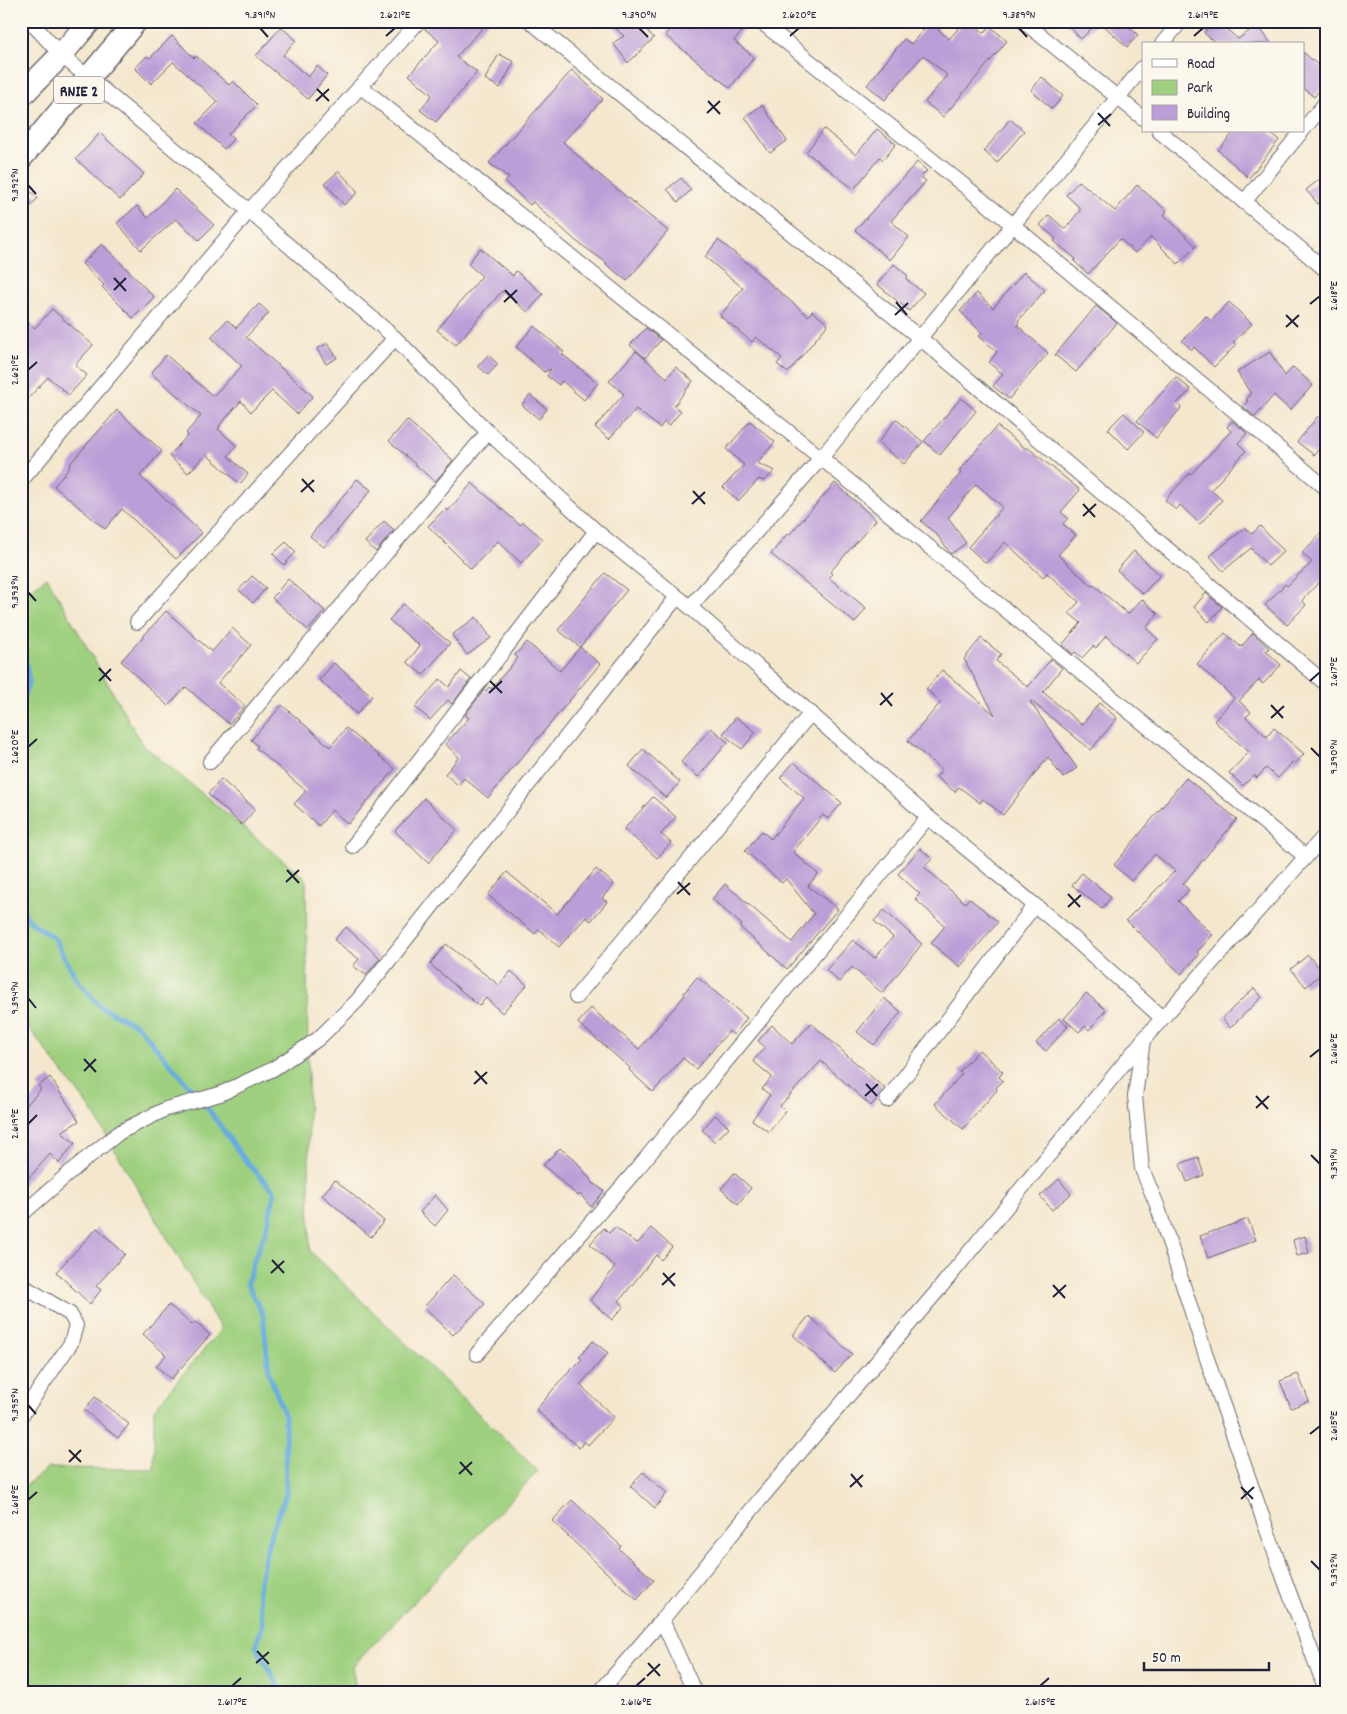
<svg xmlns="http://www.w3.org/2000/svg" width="1347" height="1714" viewBox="0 0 1347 1714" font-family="Dekko,sans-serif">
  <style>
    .green { fill: #9fd07f; stroke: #60795d }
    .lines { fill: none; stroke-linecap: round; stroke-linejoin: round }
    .stream { stroke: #68acdd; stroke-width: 5 }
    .building { fill: #bb9dd7 }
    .minor-casing { stroke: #6c676e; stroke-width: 16 }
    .primary-casing { stroke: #6c676e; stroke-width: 25 }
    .minor { stroke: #fff; stroke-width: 14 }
    .primary { stroke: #fff; stroke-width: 22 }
    .ticks { fill: none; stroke: #22223b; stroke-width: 2 }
    .labels { text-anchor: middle; stroke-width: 4; stroke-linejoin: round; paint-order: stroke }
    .shield { fill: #fbf7ec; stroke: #636270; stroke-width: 1 }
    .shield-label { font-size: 16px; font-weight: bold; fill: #22223b }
    .neatline { fill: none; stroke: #22223b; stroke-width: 2 }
    .ticks-label { font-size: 12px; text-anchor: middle; fill: #22223b }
  </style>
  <rect width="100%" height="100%" fill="#fbf7ec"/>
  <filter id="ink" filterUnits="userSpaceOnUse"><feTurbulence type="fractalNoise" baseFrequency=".02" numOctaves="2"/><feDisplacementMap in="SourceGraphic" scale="10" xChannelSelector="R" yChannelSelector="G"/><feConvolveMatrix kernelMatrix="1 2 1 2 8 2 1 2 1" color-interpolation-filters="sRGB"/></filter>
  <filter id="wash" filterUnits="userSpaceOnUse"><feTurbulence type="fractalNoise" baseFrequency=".0096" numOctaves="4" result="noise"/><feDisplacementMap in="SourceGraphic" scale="20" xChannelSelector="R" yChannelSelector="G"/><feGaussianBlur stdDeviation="1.12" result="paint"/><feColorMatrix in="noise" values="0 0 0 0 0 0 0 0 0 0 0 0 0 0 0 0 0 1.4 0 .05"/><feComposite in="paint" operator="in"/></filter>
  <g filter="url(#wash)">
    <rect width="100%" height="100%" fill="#f4e7cd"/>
    <polygon class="green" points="47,577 142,744 306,879 310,1251 538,1471 352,1667 357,1693 21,1693 21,1489 48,1468 154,1469 154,1409 221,1329 90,1108 21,1018 21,597"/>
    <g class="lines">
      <g class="stream">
        <polyline points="21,646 24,652 29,682 21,703"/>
        <polyline points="21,909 32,923 54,938 77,980 101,1007 138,1026 206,1106 244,1159 275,1192 266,1231 254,1260 247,1284 263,1314 269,1373 285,1416 286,1494 269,1540 258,1590 263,1624 256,1646 277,1684 284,1693"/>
      </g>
    </g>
    <g id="blocks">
      <g class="building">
        <polygon points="431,21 489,21 456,57 477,72 436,122 420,110 432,95 409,75 439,41 425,29"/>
        <polygon points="607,21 638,21 654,38 628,63 613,43 624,36"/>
        <polygon points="676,21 751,21 734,41 754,57 730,88 665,35"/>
        <polygon points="965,21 970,21 984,33 990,26 1007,41 943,117 925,102 947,75 923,55 885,100 867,85 904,39 911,44 930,22 949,39"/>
        <polygon points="1064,21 1123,21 1138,35 1127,47 1099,21 1081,39"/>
        <polygon points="1213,21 1217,21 1238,39 1258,25 1271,44 1217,44 1204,33"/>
        <polygon points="281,27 296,40 283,55 308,77 317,66 327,75 308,99 256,56"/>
        <polygon points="172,36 194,58 196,56 229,85 233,81 257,105 228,134 233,139 224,149 197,123 218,102 173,62 151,84 135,68 147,56 150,58"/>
        <polygon points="1303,52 1326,72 1326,83 1314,97 1303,88"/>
        <polygon points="499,54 514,62 500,88 485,79"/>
        <polygon points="572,70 603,99 563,142 590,167 668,231 627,281 606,264 607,263 576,241 533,202 530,205 505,182 509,178 489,163"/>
        <polygon points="1042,77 1063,96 1052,109 1031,90"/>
        <polygon points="762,105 787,141 770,153 745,117"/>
        <polygon points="1010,119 1024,131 997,163 984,151"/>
        <polygon points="824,129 856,155 877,129 896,144 883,160 880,157 854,189 806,152"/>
        <polygon points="1235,131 1268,131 1279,140 1249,178 1218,150"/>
        <polygon points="100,133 144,174 120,200 76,159"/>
        <polygon points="917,162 927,171 921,177 926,181 891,221 909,237 890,260 855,230"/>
        <polygon points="339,171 358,192 344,205 325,183"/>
        <polygon points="1326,174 1326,198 1318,204 1306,190"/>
        <polygon points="681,178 691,190 678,202 667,189"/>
        <polygon points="1079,181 1115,211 1137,185 1167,211 1164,215 1196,246 1178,264 1151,237 1135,253 1120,239 1088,274 1074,261 1076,259 1054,241 1056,239 1040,225 1049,215 1065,229 1081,209 1066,195"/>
        <polygon points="21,183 38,198 21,216"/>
        <polygon points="175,189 214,225 199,240 176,219 141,250 117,223 137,206 148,218"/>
        <polygon points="718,240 755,269 754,270 808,316 812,311 828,324 788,373 777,364 782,358 756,337 752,342 720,316 743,288 705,257"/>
        <polygon points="102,244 154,297 133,318 102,287 104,285 82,264"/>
        <polygon points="480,248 513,276 516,271 543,294 528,312 502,291 456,345 437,330 482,276 468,264"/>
        <polygon points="894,264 908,276 906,279 924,293 909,311 877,284"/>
        <polygon points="1024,272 1045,290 1018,321 1019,323 1017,325 1048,353 1009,399 993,386 1003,374 989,363 997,352 979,336 982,333 960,311 977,293 993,308"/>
        <polygon points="1229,302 1252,324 1233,342 1236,345 1214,367 1194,347 1192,350 1182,341 1206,316 1211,321"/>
        <polygon points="259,304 269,313 246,337 313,396 297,414 272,391 251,412 241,401 219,426 220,427 218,429 237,446 228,456 248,474 240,484 206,454 188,473 169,456 188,435 186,433 201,416 151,373 166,355 213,396 242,366 211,337 227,320 236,328"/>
        <polygon points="1096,306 1117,323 1076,372 1055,355"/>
        <polygon points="52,309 93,345 75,365 87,375 69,395 48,377 21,406 21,317 35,328"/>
        <polygon points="534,326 564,352 562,354 598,383 584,400 562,381 559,385 547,376 551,369 544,372 516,347"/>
        <polygon points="646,328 661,340 645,358 630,345"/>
        <polygon points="328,343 337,358 326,364 317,349"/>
        <polygon points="636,351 667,378 676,367 693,381 674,406 681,411 669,426 664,422 660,428 636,409 609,439 595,427 624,394 609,381"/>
        <polygon points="1270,352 1285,376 1293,367 1313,385 1290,410 1274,395 1255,417 1243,407 1248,401 1246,400 1251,394 1237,372"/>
        <polygon points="488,355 498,364 488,375 478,366"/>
        <polygon points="1176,377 1191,390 1177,403 1181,408 1156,438 1137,421"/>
        <polygon points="530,395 547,409 539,419 522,405"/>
        <polygon points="961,398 976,411 940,455 924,441"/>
        <polygon points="117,410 162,451 140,476 202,533 176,559 122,509 105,529 54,486 67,471 70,466 69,465"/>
        <polygon points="1124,413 1144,432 1128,449 1108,429"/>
        <polygon points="1318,416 1326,423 1326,440 1314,455 1297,442"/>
        <polygon points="896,419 923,442 904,464 878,443"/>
        <polygon points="407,420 453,460 435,482 389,441"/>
        <polygon points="750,421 775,442 757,463 775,471 764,481 759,479 738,501 723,487 744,465 726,449"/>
        <polygon points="1232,421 1247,433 1238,443 1246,451 1211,490 1222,500 1200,524 1180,505 1176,510 1165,500 1190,473 1191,474 1231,431 1227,427"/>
        <polygon points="997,426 1026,449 1027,447 1080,490 1061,512 1068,518 1063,524 1076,535 1058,555 1092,586 1094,585 1128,614 1142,599 1158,614 1146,628 1158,639 1136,663 1106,636 1096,648 1093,646 1082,658 1075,652 1073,654 1062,645 1081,623 1069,613 1079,602 1047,573 1043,577 1005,542 986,563 968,547 1003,507 976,484 948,518 966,543 951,554 937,535 921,521 961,473 959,471"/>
        <polygon points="357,479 371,490 324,547 310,536"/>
        <polygon points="472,483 520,525 523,522 543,539 521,563 498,541 471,569 428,526 445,509 448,511"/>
        <polygon points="835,483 876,520 830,572 832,574 829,578 866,608 855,623 771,554 787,534 789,535"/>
        <polygon points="384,521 394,530 376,552 365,542"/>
        <polygon points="1260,526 1284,551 1268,566 1251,548 1223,571 1210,556 1245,528 1252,534"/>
        <polygon points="1326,528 1326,575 1302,600 1306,605 1287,625 1265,605 1285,584 1287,586 1312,562 1302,553"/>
        <polygon points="286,542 296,552 284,565 273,554"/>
        <polygon points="1134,551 1160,575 1143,594 1117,570"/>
        <polygon points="605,573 627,590 580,647 558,630"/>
        <polygon points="252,576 266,588 253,603 239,590"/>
        <polygon points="288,579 325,611 308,630 272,598"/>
        <polygon points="1206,593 1222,607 1209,622 1194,607"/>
        <polygon points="403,604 450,643 423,675 407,662 420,646 389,620"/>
        <polygon points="166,611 212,652 232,628 251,645 218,683 245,706 229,724 186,687 168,706 121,661"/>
        <polygon points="476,617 491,638 467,655 452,635"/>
        <polygon points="1225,633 1241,647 1253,633 1269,648 1266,651 1281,665 1263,684 1259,680 1239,701 1251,712 1246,717 1267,737 1274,728 1304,754 1295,764 1293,762 1278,778 1266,768 1257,778 1254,775 1243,786 1229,773 1249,752 1214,721 1234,698 1197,664"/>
        <polygon points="981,638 1001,654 996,661 1028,687 1051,659 1062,668 1043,692 1082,725 1099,703 1117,718 1091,750 1031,701 1030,702 1077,768 1063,778 1048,757 1003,815 983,799 980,803 959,787 955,792 936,777 942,770 908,741 941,702 926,689 942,670 995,715 964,659"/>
        <polygon points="527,642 560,671 580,647 600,664 488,798 464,778 458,785 445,774 459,757 445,744 469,718 465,715 484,690 486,691 489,687 491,689 518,658 515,655"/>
        <polygon points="334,663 372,696 357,714 319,680"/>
        <polygon points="461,671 471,679 452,704 448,700 430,720 415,707 440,679 449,687"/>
        <polygon points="282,705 330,747 346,728 395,769 348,824 332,810 319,826 294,804 306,791 256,748 258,746 251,740"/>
        <polygon points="736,717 756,732 742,749 723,734"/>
        <polygon points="711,728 728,742 698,777 681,762"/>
        <polygon points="643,749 680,782 666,798 629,766"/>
        <polygon points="794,762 842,803 828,819 823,815 793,852 818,874 808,886 838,909 787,969 740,927 742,925 712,899 725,884 792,942 814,914 786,879 782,883 745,851 762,831 771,839 804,798 780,778"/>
        <polygon points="1186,778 1237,819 1183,884 1189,890 1178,901 1213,935 1197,952 1199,955 1181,974 1126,920 1175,871 1155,854 1131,881 1114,865"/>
        <polygon points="221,779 255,809 242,825 208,794"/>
        <polygon points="653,797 676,817 661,834 671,843 657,858 624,829"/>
        <polygon points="424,798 457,830 428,863 395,831"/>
        <polygon points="920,848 932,859 924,867 965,903 969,898 998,922 960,967 931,943 945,926 915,899 920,894 898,874"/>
        <polygon points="596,869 614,884 602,898 607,902 591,921 586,917 559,947 539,929 535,934 488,895 507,872 557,914"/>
        <polygon points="1082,873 1111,897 1102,909 1072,885"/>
        <polygon points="884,910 922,944 882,993 852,967 839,982 826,970 853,940 875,958 893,937 874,921"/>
        <polygon points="346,927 380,958 366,975 353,966 359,959 334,940"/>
        <polygon points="446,944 499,985 511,971 527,985 502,1013 486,998 479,1006 430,964"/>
        <polygon points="1308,955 1323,972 1306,987 1291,969"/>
        <polygon points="697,977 747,1018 734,1035 729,1031 696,1069 683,1058 653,1092 629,1070 630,1068 578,1023 591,1008 639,1049 685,995 683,994"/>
        <polygon points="1254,988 1262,997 1230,1028 1222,1018"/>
        <polygon points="1086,993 1106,1010 1089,1030 1085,1026 1079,1032 1064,1019"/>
        <polygon points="884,998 901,1012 874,1045 857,1032"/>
        <polygon points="1059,1018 1068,1026 1046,1051 1036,1043"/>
        <polygon points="811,1023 885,1089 871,1106 821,1061 780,1106 785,1111 769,1132 752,1120 770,1095 762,1089 772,1077 753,1061 765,1047 758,1041 772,1025 792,1044"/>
        <polygon points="979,1050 1003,1072 999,1077 1003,1081 996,1088 997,1090 963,1129 935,1104 962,1074 959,1072"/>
        <polygon points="50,1077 79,1121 61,1132 75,1143 59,1163 50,1154 21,1187 21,1111 41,1089 38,1086"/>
        <polygon points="715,1115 729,1127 715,1142 702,1130"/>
        <polygon points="560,1148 575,1160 593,1183 604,1191 591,1207 580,1194 578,1196 543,1165"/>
        <polygon points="1198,1157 1204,1175 1187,1182 1180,1164"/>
        <polygon points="734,1173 751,1188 738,1204 721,1189"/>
        <polygon points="1059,1179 1071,1194 1052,1210 1040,1196"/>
        <polygon points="335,1180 384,1221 371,1237 322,1195"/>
        <polygon points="435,1195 448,1210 435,1226 420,1212"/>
        <polygon points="1248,1219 1256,1240 1208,1258 1200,1236"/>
        <polygon points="615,1227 636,1243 638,1243 651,1228 672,1247 661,1260 656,1255 619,1301 624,1306 612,1320 590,1300 615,1267 590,1244 604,1228 609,1233"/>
        <polygon points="97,1228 125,1254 96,1286 101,1290 90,1304 56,1272"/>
        <polygon points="1305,1236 1309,1253 1297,1256 1293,1240"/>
        <polygon points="453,1275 485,1304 453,1335 424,1307"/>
        <polygon points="169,1305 192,1325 195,1322 210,1335 171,1379 156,1366 166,1355 143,1334"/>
        <polygon points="809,1316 852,1354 835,1373 793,1335"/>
        <polygon points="593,1341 608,1353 580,1385 614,1417 588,1445 584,1441 579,1448 536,1410 556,1386 556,1385 582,1359 579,1357"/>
        <polygon points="1298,1374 1309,1401 1291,1408 1280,1381"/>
        <polygon points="95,1397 129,1424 118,1438 84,1410"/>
        <polygon points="643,1472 667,1493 655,1508 630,1486"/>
        <polygon points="572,1500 621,1546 619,1549 654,1580 637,1600 605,1571 552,1521"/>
      </g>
    </g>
  </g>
  <g filter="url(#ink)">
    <use href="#blocks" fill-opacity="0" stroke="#6c676e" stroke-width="1"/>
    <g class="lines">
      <g class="minor-casing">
        <g id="minor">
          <polyline points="30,21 61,55 249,211 395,338 488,432 596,531 690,607 928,817 1060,926 1162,1018"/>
          <polyline points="530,21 920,338 1326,684"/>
          <polyline points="760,21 1013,225 1326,488"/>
          <polyline points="1023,21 1143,118"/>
          <polyline points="1162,44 1181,21"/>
          <polyline points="360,86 821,458 1306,857"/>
          <polyline points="1303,130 1326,102"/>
          <polyline points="1159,131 1326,270"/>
          <polyline points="1244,202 1302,131"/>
          <polyline points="21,481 249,211 419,21"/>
          <polyline points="690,607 821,458 1143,67"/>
          <polyline points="137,622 395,338"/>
          <polyline points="210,762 488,432"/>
          <polyline points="353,846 596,531"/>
          <polyline points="576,997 811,713"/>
          <polyline points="1143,1040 1135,1096 1142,1169 1157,1205 1214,1380 1286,1584 1326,1690"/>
          <polyline points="887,1100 1034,906"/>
          <polyline points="21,1215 82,1162 120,1132 166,1109 220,1094 273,1069 318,1039 357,1001 677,597"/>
          <polyline points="21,1285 70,1314 76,1325 71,1343 21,1416"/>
          <polyline points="477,1354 637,1169 928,817"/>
          <polyline points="662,1620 695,1693"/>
          <polyline points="599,1693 662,1620 762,1497 939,1289 1144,1039 1326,834"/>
        </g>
      </g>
      <g class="primary-casing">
        <g id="primary">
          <polyline points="21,96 61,55 90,21"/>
          <polyline points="21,158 136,21"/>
        </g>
      </g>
      <use href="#minor" class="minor"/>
      <use href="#primary" class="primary"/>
    </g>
  </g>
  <path class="ticks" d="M260,28L268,37M639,28L648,37M1019,28L1027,37M386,36L395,28M790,36L799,28M1194,36L1203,28M317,89L329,101M316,101L329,89M708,101L720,114M707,113L720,101M1098,113L1110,126M1098,125L1111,114M28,185L36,194M114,278L126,291M114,290L126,278M505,290L517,303M504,302L517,290M896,302L907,315M1310,304L1320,296M895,315L908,303M1286,315L1298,327M1286,327L1299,315M28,370L37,362M302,479L314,492M693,491L705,504M301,492L314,480M692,504L705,492M1083,504L1095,517M1083,516L1096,504M28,592L36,601M99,668L111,681M99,681L111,669M490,681L502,693M1310,681L1320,672M489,693L502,681M881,693L892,706M880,705L893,693M1271,705L1283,718M1271,718L1284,706M28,747L37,739M1311,748L1320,757M287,870L299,883M286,882L299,870M678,882L690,895M677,894L690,883M1068,894L1080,907M1068,907L1081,895M28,998L36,1008M1310,1057L1320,1049M84,1059L96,1072M84,1071L96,1059M475,1071L487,1084M474,1084L487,1072M866,1084L877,1096M865,1096L878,1084M1256,1096L1268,1109M1256,1108L1269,1096M28,1124L37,1115M1311,1155L1320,1164M272,1260L284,1273M271,1273L284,1261M663,1273L675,1286M662,1285L675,1273M1053,1285L1065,1298M1053,1297L1066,1285M28,1405L36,1414M1310,1434L1320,1426M69,1450L81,1462M69,1462L81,1450M460,1462L472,1475M459,1474L472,1462M851,1474L862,1487M850,1487L863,1475M1241,1487L1253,1499M1241,1499L1254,1487M28,1500L37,1492M1311,1561L1320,1570M257,1651L269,1664M256,1663L269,1652M648,1663L660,1676M647,1676L660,1664M232,1686L241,1678M636,1686L645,1678M1040,1686L1049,1678"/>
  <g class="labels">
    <rect class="shield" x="54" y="76.5" width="50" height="27" rx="4"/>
    <g class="shield-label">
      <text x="79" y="96">RNIE 2</text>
    </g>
  </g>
  <rect width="1347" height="1714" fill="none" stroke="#fbf7ec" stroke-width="55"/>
  <rect x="1142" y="42" width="162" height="90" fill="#fbf7ec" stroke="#a4a2a5"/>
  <rect x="1152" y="59" width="25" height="8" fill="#ffffff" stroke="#a4a2a5"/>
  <text x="1187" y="68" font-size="15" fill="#22223b">Road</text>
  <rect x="1152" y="80" width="25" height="15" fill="#9fd07f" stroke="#a4a2a5"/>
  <text x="1187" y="92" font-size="15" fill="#22223b">Park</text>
  <rect x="1152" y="105" width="25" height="15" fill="#bb9dd7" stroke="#a4a2a5"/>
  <text x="1187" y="118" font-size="15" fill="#22223b">Building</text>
  <path d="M1144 1662v8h125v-8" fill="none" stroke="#22223b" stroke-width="2.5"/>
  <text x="1152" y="1662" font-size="15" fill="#22223b" stroke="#fbf7ec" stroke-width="4" paint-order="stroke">50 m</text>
  <rect x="28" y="28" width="1292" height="1658" class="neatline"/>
  <g class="ticks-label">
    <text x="260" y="18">9.391°N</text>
    <text x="395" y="18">2.621°E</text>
    <text x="639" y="18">9.390°N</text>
    <text x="799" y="18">2.620°E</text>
    <text x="1019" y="18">9.389°N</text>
    <text x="1203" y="18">2.619°E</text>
    <text transform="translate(14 185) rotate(-90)" y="4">9.392°N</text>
    <text transform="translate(1333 296) rotate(-90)" y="4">2.618°E</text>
    <text transform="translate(14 370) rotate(-90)" y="4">2.621°E</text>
    <text transform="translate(14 592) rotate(-90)" y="4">9.393°N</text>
    <text transform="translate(1333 672) rotate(-90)" y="4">2.617°E</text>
    <text transform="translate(14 747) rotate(-90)" y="4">2.620°E</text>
    <text transform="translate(1333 757) rotate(-90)" y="4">9.390°N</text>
    <text transform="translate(14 998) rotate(-90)" y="4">9.394°N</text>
    <text transform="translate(1333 1049) rotate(-90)" y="4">2.616°E</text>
    <text transform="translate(14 1124) rotate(-90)" y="4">2.619°E</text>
    <text transform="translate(1333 1164) rotate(-90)" y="4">9.391°N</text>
    <text transform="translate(14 1405) rotate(-90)" y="4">9.395°N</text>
    <text transform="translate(1333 1426) rotate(-90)" y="4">2.615°E</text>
    <text transform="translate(14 1500) rotate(-90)" y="4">2.618°E</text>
    <text transform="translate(1333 1570) rotate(-90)" y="4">9.392°N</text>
    <text x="232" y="1705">2.617°E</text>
    <text x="636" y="1705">2.616°E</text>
    <text x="1040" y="1705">2.615°E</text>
  </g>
</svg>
